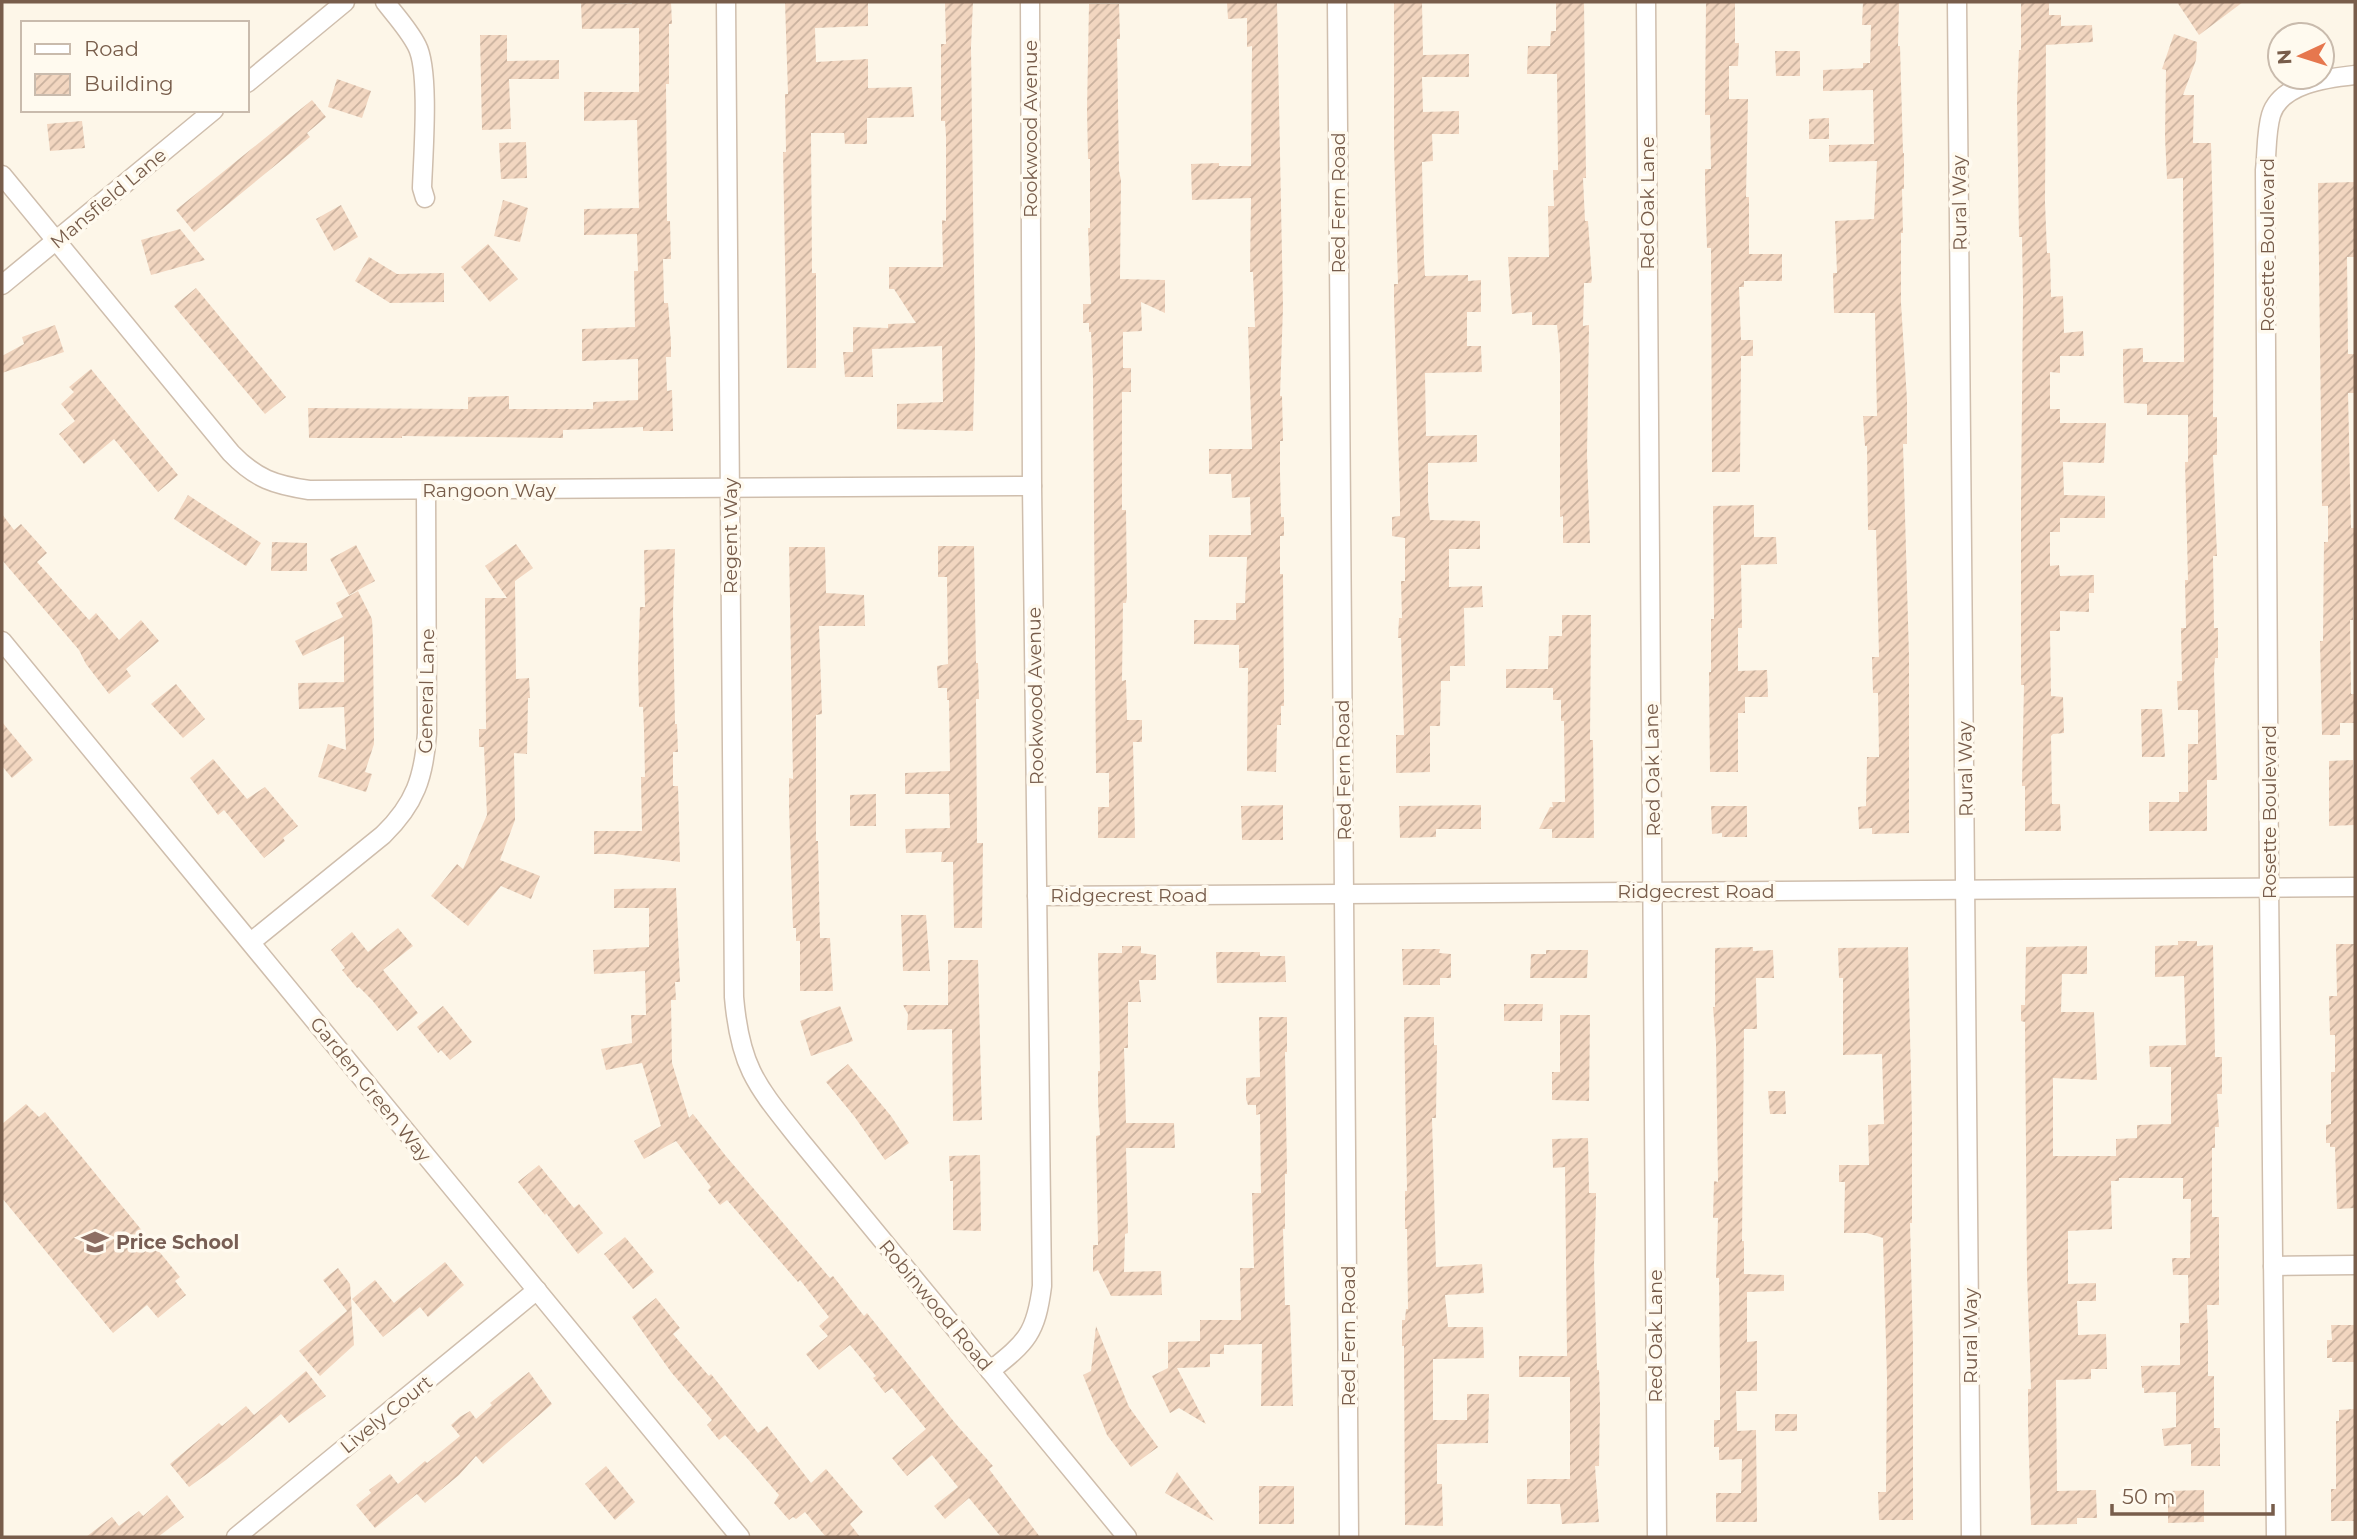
<svg xmlns="http://www.w3.org/2000/svg" width="2357" height="1539" viewBox="0 0 2357 1539" font-family="Montserrat,sans-serif">
  <style>
    .building { fill: url(#building-hatch) }
    .lines { fill: none; stroke-linecap: round; stroke-linejoin: round }
    .street-casing { stroke: #cfbead; stroke-width: 21 }
    .street { stroke: #fff; stroke-width: 18 }
    .labels { text-anchor: middle; stroke-width: 7; stroke-linejoin: round; paint-order: stroke }
    .street-label { font-size: 19px; fill: #785d4b; stroke: #fffaef }
    .education-label { font-size: 19px; font-weight: bold; fill: #785e54; stroke: #fffaef; text-anchor: start }
  </style>
  <defs>
    <pattern id="building-hatch" width="6" height="6" patternUnits="userSpaceOnUse" patternTransform="scale(1.75)"><rect width="6" height="6" fill="#f2d6c0"/><path d="M-1 1l2-2M0 6l6-6M5 7l2-2" fill="none" stroke="#c9b19e"/></pattern>
  </defs>
  <rect width="100%" height="100%" fill="#fdf6e8"/>
  <g class="building">
    <polygon points="632,2 671,2 672,24 669,24 669,84 666,84 667,221 670,221 671,259 663,259 664,303 668,303 671,343 671,357 666,357 667,391 672,390 673,431 643,431 643,427 563,430 563,438 402,436 402,438 309,438 308,408 468,409 468,397 509,396 509,409 593,409 593,402 638,400 638,359 582,361 582,329 635,327 634,271 638,271 637,234 584,235 584,209 639,208 637,120 584,121 584,92 639,92 639,28 582,29 581,3 632,4"/>
    <polygon points="785,2 868,2 868,26 815,28 816,62 868,59 868,88 912,87 914,117 867,118 867,144 845,144 844,133 811,133 812,273 816,273 816,368 787,368 783,152 786,152 785,94 788,94"/>
    <polygon points="945,2 973,2 971,47 975,350 973,431 897,429 897,404 943,402 942,346 872,349 873,377 845,377 843,352 853,352 853,327 888,328 888,324 916,323 894,289 889,289 889,267 943,267 942,220 946,221 946,136 945,121 941,121 941,44 946,44"/>
    <polygon points="1227,2 1277,2 1283,307 1280,396 1282,396 1283,441 1280,441 1280,472 1281,517 1284,517 1284,536 1280,536 1280,574 1283,574 1284,706 1281,706 1281,725 1277,725 1276,772 1247,771 1248,668 1239,668 1239,645 1194,644 1194,620 1236,620 1236,603 1245,603 1247,557 1209,557 1209,535 1251,535 1250,497 1232,498 1231,474 1209,474 1209,449 1252,449 1248,327 1255,327 1253,272 1250,272 1251,198 1192,200 1191,164 1219,163 1219,166 1251,166 1252,46 1247,47 1247,18 1228,19"/>
    <polygon points="1394,2 1422,2 1423,55 1469,54 1469,77 1422,77 1423,112 1459,111 1459,134 1432,134 1433,161 1422,162 1424,261 1425,276 1468,275 1468,281 1481,280 1481,312 1467,312 1467,346 1481,346 1482,372 1425,373 1426,436 1477,435 1477,462 1428,463 1428,501 1430,520 1480,521 1480,549 1449,549 1449,587 1482,586 1483,607 1464,608 1465,666 1450,666 1450,681 1441,681 1440,726 1430,726 1430,772 1396,773 1396,735 1404,735 1401,638 1398,638 1399,618 1402,618 1401,581 1405,581 1405,538 1392,536 1392,517 1400,516 1400,501 1394,301 1394,284 1398,284 1394,146"/>
    <polygon points="1556,2 1584,2 1586,178 1583,178 1585,221 1588,221 1592,280 1591,283 1584,283 1583,326 1589,325 1587,455 1590,543 1563,543 1563,516 1560,517 1560,355 1557,325 1532,325 1532,312 1512,314 1508,257 1549,257 1548,206 1554,206 1553,170 1558,170 1557,74 1527,74 1528,46 1550,46 1551,31 1556,31"/>
    <polygon points="1706,2 1735,2 1735,43 1739,43 1738,66 1729,66 1729,99 1748,99 1746,197 1749,197 1749,254 1782,254 1782,281 1744,281 1744,287 1739,287 1741,340 1753,340 1753,356 1741,356 1740,472 1712,472 1711,248 1707,248 1705,189 1705,169 1711,169 1710,115 1705,115"/>
    <polygon points="1863,2 1899,2 1898,46 1900,46 1903,153 1904,153 1904,189 1902,189 1903,233 1901,233 1901,303 1907,400 1907,444 1903,444 1909,657 1909,833 1872,834 1872,828 1859,829 1858,807 1866,806 1867,757 1879,757 1878,693 1873,693 1872,657 1879,657 1876,530 1868,530 1867,446 1865,446 1863,416 1877,416 1875,313 1834,313 1833,273 1837,273 1835,221 1874,219 1877,161 1829,162 1829,145 1874,144 1873,90 1823,91 1823,70 1863,68 1863,63 1870,63 1871,25 1862,25"/>
    <polygon points="2021,2 2049,2 2049,15 2061,15 2061,26 2092,25 2093,42 2046,45 2045,202 2047,253 2050,253 2051,297 2063,296 2064,333 2083,331 2084,356 2060,356 2060,373 2050,372 2050,409 2060,409 2060,423 2106,423 2104,463 2063,462 2064,495 2105,496 2105,518 2060,518 2060,532 2050,532 2050,566 2059,565 2060,576 2094,575 2094,593 2089,593 2089,612 2060,611 2060,631 2050,631 2051,696 2063,697 2064,733 2053,734 2051,736 2052,804 2060,804 2061,831 2025,831 2025,786 2022,786 2024,685 2021,685 2021,504 2023,297 2022,237 2019,237 2017,101 2019,50 2021,50"/>
    <polygon points="2177,2 2243,2 2199,35"/>
    <polygon points="1089,4 1119,4 1120,39 1117,39 1119,171 1121,180 1120,279 1165,280 1165,313 1141,302 1142,331 1123,332 1123,368 1131,368 1131,392 1122,392 1122,510 1126,510 1127,597 1126,603 1123,603 1122,681 1126,680 1127,720 1142,720 1142,742 1133,742 1135,838 1098,838 1098,807 1109,807 1109,773 1096,773 1093,378 1091,332 1089,332 1089,323 1083,323 1083,304 1091,304 1088,228 1090,228 1090,159 1088,159 1087,110"/>
    <polygon points="2174,34 2197,42 2196,60 2183,95 2194,95 2193,143 2211,143 2214,266 2213,417 2217,417 2217,455 2213,455 2217,556 2213,556 2214,628 2218,628 2218,658 2215,658 2214,671 2217,780 2207,780 2207,831 2149,831 2149,802 2179,802 2179,792 2188,792 2188,744 2198,744 2198,710 2178,710 2177,681 2182,681 2181,628 2186,628 2185,580 2188,580 2185,462 2188,462 2188,415 2147,415 2147,404 2124,403 2123,375 2123,349 2143,348 2143,362 2184,362 2183,178 2167,179 2165,137 2166,70 2162,69"/>
    <polygon points="480,35 507,35 507,61 559,60 559,79 509,79 511,129 482,130"/>
    <polygon points="1775,51 1800,51 1800,76 1776,76"/>
    <polygon points="337,79 371,91 362,118 328,107"/>
    <polygon points="312,100 326,117 307,133 310,137 194,232 176,210"/>
    <polygon points="1829,118 1829,139 1809,139 1809,119"/>
    <polygon points="82,121 85,148 50,151 47,124"/>
    <polygon points="526,142 527,178 501,179 499,143"/>
    <polygon points="2355,182 2355,257 2347,257 2348,354 2355,354 2355,393 2348,393 2351,528 2355,528 2353,620 2350,620 2351,694 2355,694 2355,723 2340,723 2340,735 2322,735 2320,641 2323,641 2324,542 2328,542 2328,506 2322,506 2318,183"/>
    <polygon points="503,200 528,208 520,242 494,236"/>
    <polygon points="341,205 358,237 334,251 316,219"/>
    <polygon points="180,229 205,260 151,275 141,240"/>
    <polygon points="488,244 518,279 490,302 461,267"/>
    <polygon points="369,257 397,274 444,273 444,302 390,303 355,281"/>
    <polygon points="196,288 286,397 265,414 174,306"/>
    <polygon points="55,325 64,352 2,373 2,356 24,344 22,337"/>
    <polygon points="91,369 178,475 158,492 114,439 84,464 59,434 75,421 61,404 74,392 69,387"/>
    <polygon points="188,495 261,543 246,566 174,519"/>
    <polygon points="1754,505 1754,537 1776,537 1777,564 1741,565 1742,628 1738,628 1738,671 1767,670 1768,697 1745,697 1745,713 1738,713 1738,772 1710,772 1709,672 1711,672 1711,619 1714,619 1713,506"/>
    <polygon points="2,514 14,530 21,524 47,553 37,562 89,620 96,613 119,640 141,620 159,641 126,669 131,676 109,694 86,664 79,650 2,560"/>
    <polygon points="272,542 307,543 307,571 271,571"/>
    <polygon points="516,544 533,568 515,581 516,679 529,678 530,698 528,698 527,754 514,753 515,820 500,860 540,876 531,899 501,886 468,926 431,896 457,864 463,869 487,815 484,747 479,747 479,729 486,729 485,598 507,598 485,566"/>
    <polygon points="356,545 375,581 349,595 330,559"/>
    <polygon points="938,546 974,546 976,663 978,663 979,699 976,699 977,843 983,843 982,928 954,928 953,862 941,862 942,852 906,853 905,829 950,828 949,794 905,794 905,773 950,771 949,700 947,700 947,688 938,688 937,666 948,664 947,577 938,577"/>
    <polygon points="789,547 825,547 826,593 864,595 865,626 819,626 822,714 816,715 816,841 818,841 820,938 830,938 833,991 800,991 800,941 796,941 796,928 793,928 789,807 789,778 793,779"/>
    <polygon points="675,549 673,612 675,724 677,724 678,752 673,752 673,786 678,786 680,862 614,854 594,854 594,831 642,831 641,777 645,777 644,729 643,707 639,707 638,665 640,607 645,607 644,550"/>
    <polygon points="358,591 372,619 373,639 374,744 365,772 372,774 366,792 318,777 328,744 346,750 344,707 299,709 298,683 344,682 344,636 303,656 295,641 343,617 336,603"/>
    <polygon points="1562,615 1591,615 1590,740 1593,740 1594,838 1552,838 1552,829 1539,829 1550,807 1553,807 1552,802 1565,802 1564,721 1561,721 1561,700 1553,700 1553,688 1506,688 1506,669 1548,669 1549,636 1562,636"/>
    <polygon points="176,684 205,719 183,738 151,704"/>
    <polygon points="2141,709 2162,709 2165,757 2142,757"/>
    <polygon points="2,722 33,760 12,778 2,766"/>
    <polygon points="213,759 247,799 265,787 298,826 283,838 285,841 264,858 224,810 218,815 190,778"/>
    <polygon points="2353,760 2355,825 2329,826 2329,761"/>
    <polygon points="876,794 876,826 850,826 850,795"/>
    <polygon points="1283,805 1283,840 1242,840 1241,806"/>
    <polygon points="1481,805 1481,829 1436,829 1436,837 1400,838 1399,806"/>
    <polygon points="1711,806 1747,806 1747,837 1722,837 1722,833 1712,834"/>
    <polygon points="676,888 680,982 675,982 676,1000 671,1000 672,1063 689,1118 693,1114 725,1155 830,1278 833,1276 864,1316 867,1313 955,1423 993,1466 989,1469 1040,1537 1001,1537 969,1498 945,1519 934,1506 958,1487 932,1455 907,1476 892,1458 926,1429 892,1388 885,1393 873,1378 876,1376 850,1345 819,1370 806,1354 828,1336 819,1326 829,1317 800,1280 798,1282 727,1200 720,1205 708,1190 711,1187 676,1141 644,1159 634,1141 661,1126 642,1063 606,1070 601,1049 632,1043 631,1015 646,1015 645,971 594,974 593,950 649,947 649,908 614,908 614,889"/>
    <polygon points="901,915 926,915 930,971 903,971"/>
    <polygon points="398,928 413,946 383,970 418,1013 397,1031 372,1000 359,987 357,988 342,970 345,968 331,950 352,932 368,952"/>
    <polygon points="2178,941 2197,941 2197,946 2213,945 2215,1057 2222,1057 2222,1094 2217,1094 2219,1127 2215,1127 2215,1148 2212,1148 2212,1217 2219,1217 2219,1305 2207,1305 2208,1339 2208,1376 2214,1376 2214,1428 2220,1428 2220,1466 2191,1466 2191,1444 2164,1446 2162,1429 2176,1427 2176,1392 2144,1393 2144,1388 2142,1388 2141,1366 2180,1365 2180,1323 2189,1323 2188,1275 2173,1275 2172,1258 2190,1258 2191,1199 2183,1199 2183,1178 2119,1178 2119,1181 2111,1181 2112,1229 2068,1231 2068,1284 2096,1283 2096,1301 2077,1301 2078,1335 2106,1334 2107,1369 2091,1369 2091,1379 2056,1380 2057,1491 2096,1490 2097,1518 2077,1518 2077,1524 2031,1525 2028,1424 2028,1389 2031,1389 2027,1274 2025,1022 2021,1021 2021,1005 2025,1005 2026,947 2087,946 2087,974 2062,974 2061,1012 2094,1012 2097,1080 2053,1078 2053,1156 2116,1156 2116,1139 2137,1138 2137,1125 2171,1124 2171,1067 2150,1067 2149,1046 2186,1045 2184,976 2155,977 2155,946 2178,945"/>
    <polygon points="2336,944 2355,944 2355,1208 2337,1209 2335,1147 2330,1147 2330,1143 2326,1143 2326,1125 2331,1124 2331,1072 2335,1072 2335,1035 2330,1035 2329,996 2337,996"/>
    <polygon points="1122,946 1141,946 1141,953 1156,955 1156,980 1139,980 1141,1002 1128,1002 1128,1048 1124,1048 1126,1123 1174,1123 1175,1148 1126,1148 1128,1233 1125,1234 1124,1272 1161,1271 1162,1295 1111,1296 1098,1270 1093,1272 1093,1245 1098,1245 1096,1136 1100,1135 1098,1102 1098,1071 1100,1071 1098,953 1122,953"/>
    <polygon points="1753,947 1753,951 1773,950 1774,978 1756,978 1757,1029 1744,1029 1742,1241 1744,1241 1744,1274 1784,1275 1784,1291 1747,1292 1747,1342 1757,1341 1757,1391 1736,1391 1737,1431 1756,1430 1757,1522 1716,1522 1716,1493 1741,1493 1742,1459 1719,1460 1719,1447 1714,1447 1714,1420 1720,1420 1720,1372 1719,1278 1716,1278 1718,1218 1713,1218 1714,1181 1718,1182 1716,1043 1713,1007 1715,1007 1715,948"/>
    <polygon points="1908,947 1912,1122 1912,1223 1910,1223 1913,1344 1913,1520 1879,1520 1878,1492 1886,1492 1887,1379 1883,1238 1867,1233 1844,1233 1845,1182 1839,1182 1839,1165 1869,1165 1868,1125 1884,1124 1882,1054 1843,1055 1843,978 1839,978 1838,948"/>
    <polygon points="1402,949 1440,949 1439,953 1451,954 1451,978 1440,978 1440,985 1403,985"/>
    <polygon points="1546,950 1588,950 1587,978 1530,978 1531,954 1546,954"/>
    <polygon points="1216,952 1260,952 1260,956 1285,956 1286,982 1217,983"/>
    <polygon points="948,960 978,960 982,1120 953,1121 952,1029 907,1030 908,1014 903,1005 948,1005"/>
    <polygon points="1504,1004 1543,1004 1542,1021 1504,1021"/>
    <polygon points="443,1006 472,1042 450,1060 441,1050 438,1053 417,1027"/>
    <polygon points="840,1006 853,1041 811,1056 800,1021"/>
    <polygon points="1560,1015 1590,1015 1589,1101 1552,1100 1552,1072 1560,1072"/>
    <polygon points="1259,1017 1287,1017 1287,1052 1285,1052 1287,1174 1285,1174 1285,1229 1283,1229 1285,1305 1290,1305 1293,1406 1261,1406 1262,1344 1224,1345 1224,1354 1210,1354 1210,1367 1177,1368 1206,1424 1179,1408 1170,1413 1152,1376 1168,1368 1168,1342 1200,1341 1200,1320 1241,1320 1240,1268 1254,1268 1252,1193 1261,1193 1260,1114 1256,1115 1256,1105 1248,1105 1246,1099 1246,1078 1260,1077"/>
    <polygon points="1404,1017 1434,1017 1434,1045 1437,1045 1436,1118 1432,1118 1436,1267 1482,1264 1484,1293 1445,1295 1448,1327 1483,1327 1484,1358 1433,1359 1433,1420 1467,1420 1467,1394 1489,1394 1488,1443 1437,1444 1437,1484 1442,1484 1443,1526 1405,1525 1404,1346 1402,1346 1402,1320 1405,1320 1406,1309 1408,1309 1407,1229 1405,1229 1405,1191 1407,1191"/>
    <polygon points="848,1064 891,1116 909,1143 885,1160 854,1116 826,1082"/>
    <polygon points="1768,1091 1785,1091 1786,1114 1770,1114"/>
    <polygon points="26,1104 39,1117 45,1112 180,1277 175,1281 186,1295 158,1318 147,1305 113,1333 2,1198 2,1124"/>
    <polygon points="1588,1138 1589,1193 1596,1193 1596,1203 1594,1264 1597,1370 1599,1370 1600,1406 1599,1466 1595,1466 1599,1522 1562,1524 1560,1504 1527,1504 1527,1479 1570,1479 1570,1377 1519,1377 1519,1356 1567,1356 1565,1167 1553,1168 1552,1139"/>
    <polygon points="980,1155 981,1231 953,1230 953,1181 950,1181 949,1156"/>
    <polygon points="539,1165 574,1208 579,1204 603,1233 578,1254 546,1213 545,1215 518,1182"/>
    <polygon points="625,1237 654,1272 633,1289 604,1254"/>
    <polygon points="445,1262 464,1285 428,1317 420,1307 383,1337 352,1299 375,1280 394,1303"/>
    <polygon points="338,1268 350,1284 354,1345 320,1376 299,1351 347,1311 323,1280"/>
    <polygon points="656,1298 680,1328 673,1334 709,1376 711,1374 758,1433 767,1426 811,1483 826,1469 863,1512 850,1524 860,1537 826,1537 805,1512 796,1519 793,1517 789,1520 774,1503 779,1495 746,1457 725,1435 719,1440 707,1425 712,1420 671,1372 632,1317"/>
    <polygon points="2331,1325 2355,1325 2355,1362 2332,1362 2332,1358 2327,1358 2327,1340 2332,1340"/>
    <polygon points="1096,1326 1129,1407 1158,1447 1131,1467 1107,1435 1083,1375 1091,1371"/>
    <polygon points="306,1371 326,1396 289,1423 281,1414 226,1460 189,1487 170,1464 219,1423 222,1426 246,1406 254,1415"/>
    <polygon points="529,1372 552,1404 483,1464 476,1456 459,1475 425,1503 417,1494 375,1528 356,1505 371,1493 369,1490 390,1474 398,1484 425,1461 427,1463 460,1436 451,1425 460,1417 470,1411 476,1419 492,1405 490,1403"/>
    <polygon points="2355,1409 2355,1521 2331,1521 2331,1489 2336,1489 2336,1421 2339,1421 2339,1410"/>
    <rect x="1775" y="1414" width="22" height="17"/>
    <polygon points="606,1466 635,1502 615,1520 585,1484"/>
    <polygon points="1177,1472 1214,1521 1165,1493"/>
    <rect x="1259" y="1486" width="35" height="38"/>
    <polygon points="2204,1490 2204,1522 2168,1523 2168,1491"/>
    <polygon points="167,1495 184,1517 158,1537 86,1537 112,1517 119,1526 139,1511 143,1516"/>
  </g>
  <g class="lines">
    <g class="street-casing">
      <g id="street">
        <path d="M385,2C396,16 409,30 417,46C430,71 423,156 422,188L425,198"/>
        <path d="M726,2L734,997C740,1068 757,1086 799,1139L1127,1537"/>
        <polyline points="1337,2 1349,1537"/>
        <polyline points="1646,2 1657,1537"/>
        <polyline points="1957,2 1971,1537"/>
        <polyline points="247,83 345,2"/>
        <path d="M2,175L231,453C256,479 275,485 309,490L1032,486"/>
        <polyline points="2,285 214,110"/>
        <polyline points="2,641 740,1537"/>
        <polyline points="1037,896 2355,887"/>
        <path d="M251,942L383,835C415,804 424,777 427,733L426,490"/>
        <polyline points="2273,1266 2355,1265"/>
        <path d="M990,1371C1027,1342 1036,1333 1042,1286L1032,486L1030,2"/>
        <polyline points="236,1537 537,1290"/>
        <path d="M2276,1537L2269,886L2265,170C2267,153 2266,132 2271,115C2281,83 2328,78 2355,75"/>
      </g>
    </g>
    <use href="#street" class="street"/>
  </g>
  <defs>
    <g id="school-bare" transform="scale(2.1)"><path d="M0-5L7-2L0 1L-7-2ZM-4 1L0 2.5L4 1V4Q0 6-4 4Z" fill="#8d6e63" stroke="#fffaef" stroke-width="2.5" paint-order="stroke"/></g>
  </defs>
  <g fill-rule="evenodd">
    <use href="#school-bare" x="95" y="1242"/>
  </g>
  <g class="labels">
    <g class="street-label">
      <text transform="translate(1030 129) rotate(-90)" y="7">Rookwood Avenue</text>
      <text transform="translate(108 198) rotate(-40)" y="7">Mansfield Lane</text>
      <text transform="translate(1338 203) rotate(-90)" y="7">Red Fern Road</text>
      <text transform="translate(1647 203) rotate(-90)" y="7">Red Oak Lane</text>
      <text transform="translate(1959 203) rotate(-91)" y="7">Rural Way</text>
      <text transform="translate(2267 245) rotate(-90)" y="7">Rosette Boulevard</text>
      <text x="489" y="497">Rangoon Way</text>
      <text transform="translate(730 536) rotate(-90)" y="7">Regent Way</text>
      <text transform="translate(426 691) rotate(-89)" y="7">General Lane</text>
      <text transform="translate(1035 696) rotate(-91)" y="7">Rookwood Avenue</text>
      <text transform="translate(1965 769) rotate(-91)" y="7">Rural Way</text>
      <text transform="translate(1343 770) rotate(-91)" y="7">Red Fern Road</text>
      <text transform="translate(1652 770) rotate(-91)" y="7">Red Oak Lane</text>
      <text transform="translate(2269 812) rotate(-90)" y="7">Rosette Boulevard</text>
      <text x="1696" y="898">Ridgecrest Road</text>
      <text x="1129" y="902">Ridgecrest Road</text>
      <text transform="translate(371 1089) rotate(51)" y="7">Garden Green Way</text>
      <text transform="translate(936 1305) rotate(50)" y="7">Robinwood Road</text>
      <text transform="translate(1348 1336) rotate(-90)" y="7">Red Fern Road</text>
      <text transform="translate(1655 1336) rotate(-90)" y="7">Red Oak Lane</text>
      <text transform="translate(1970 1336) rotate(-90)" y="7">Rural Way</text>
      <text transform="translate(386 1414) rotate(-39)" y="7">Lively Court</text>
    </g>
    <g class="education-label">
      <text x="116" y="1249">Price School</text>
    </g>
  </g>
  <rect width="2357" height="1539" fill="none" stroke="#785d4b" stroke-width="7"/>
  <rect x="21" y="21" width="228" height="91" fill="#fffaef" stroke="#c9bbad" stroke-width="2"/>
  <rect x="35" y="44" width="35" height="10" fill="#ffffff" stroke="#c9bbad" stroke-width="2"/>
  <text x="84" y="56" font-size="21" fill="#785d4b">Road</text>
  <rect x="35" y="74" width="35" height="21" fill="url(#building-hatch)" stroke="#c9bbad" stroke-width="2"/>
  <text x="84" y="91" font-size="21" fill="#785d4b">Building</text>
  <g transform="translate(2301 56) rotate(266)"><circle r="33" fill="#fffaef" stroke="#c9bbad" stroke-width="2"/>
  <path d="M0-5L12 26L0 18L-12 26Z" fill="#e6774e"/>
  <text y="-10" font-size="19" font-weight="bold" text-anchor="middle" fill="#785d4b">N</text>
  </g>
  <path d="M2112 1504v10h161v-10" fill="none" stroke="#785d4b" stroke-width="3.5"/>
  <text x="2122" y="1504" font-size="21" fill="#785d4b" stroke="#fffaef" stroke-width="5" paint-order="stroke">50 m</text>
</svg>
